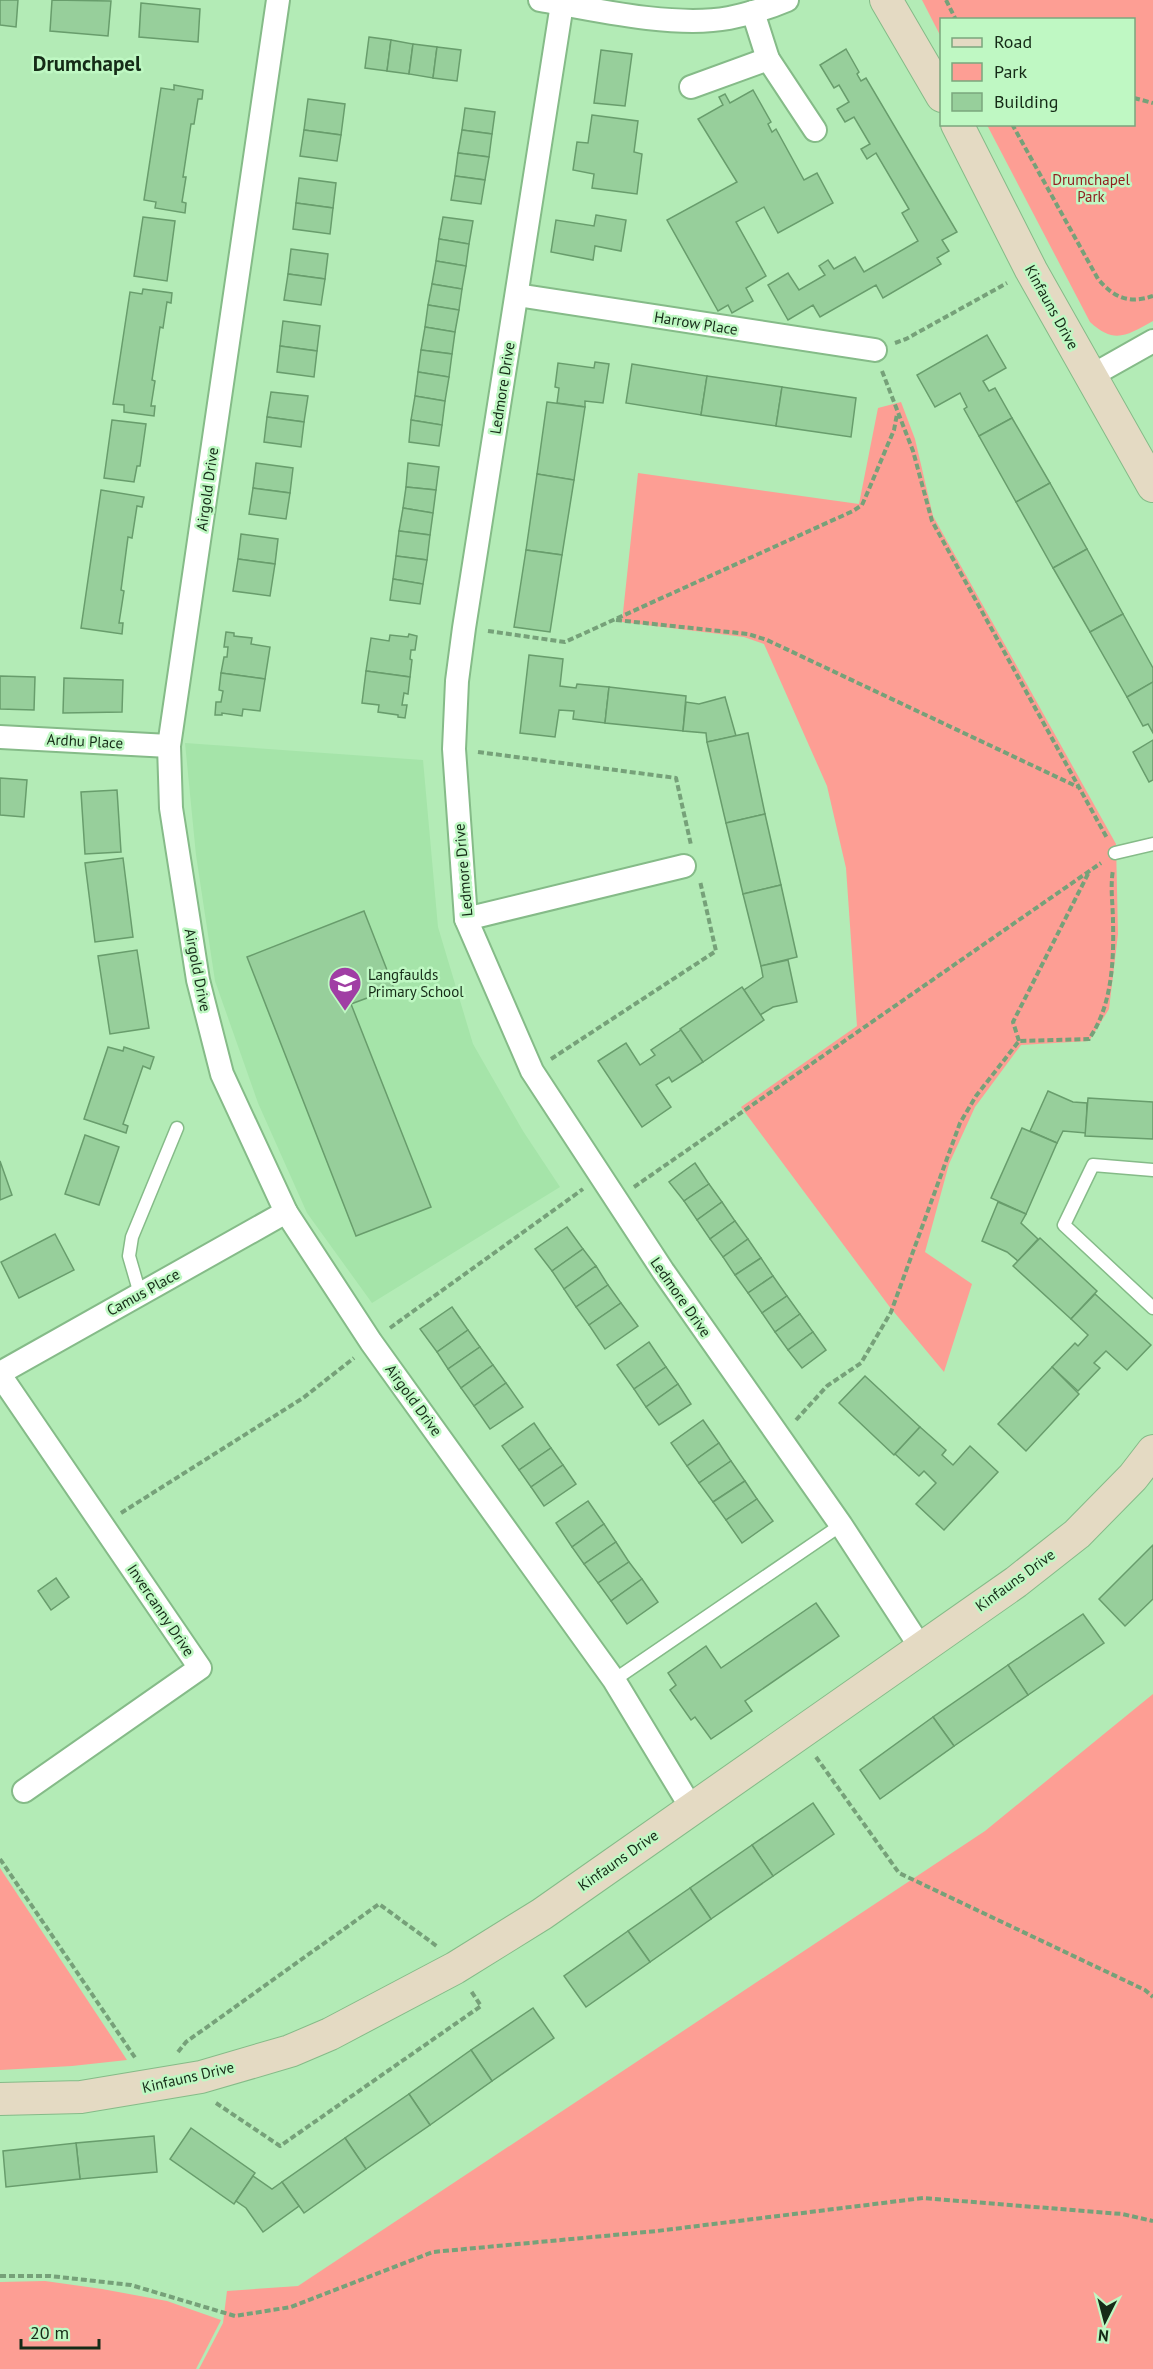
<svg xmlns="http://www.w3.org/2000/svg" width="1153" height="2369" font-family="'PT Sans',sans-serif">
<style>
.built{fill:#a5e4a9}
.green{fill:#fd9e94}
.building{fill:#97cf9b;stroke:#689d6c;stroke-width:1.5}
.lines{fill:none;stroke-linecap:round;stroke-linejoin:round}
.lane-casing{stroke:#85bb88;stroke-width:15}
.street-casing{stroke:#85bb88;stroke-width:26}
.secondary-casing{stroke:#85bb88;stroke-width:34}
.path{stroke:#76a179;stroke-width:4;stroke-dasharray:6 3;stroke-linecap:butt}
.lane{stroke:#fff;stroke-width:12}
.street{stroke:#fff;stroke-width:22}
.secondary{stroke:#e4dac3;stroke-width:32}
.labels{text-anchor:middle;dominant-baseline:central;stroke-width:5;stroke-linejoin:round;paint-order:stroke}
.park-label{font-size:15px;fill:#912020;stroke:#bff8c3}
.street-label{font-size:15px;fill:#152b17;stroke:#bff8c3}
.poi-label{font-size:15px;fill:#152b17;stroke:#bff8c3;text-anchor:start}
.district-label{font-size:21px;font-weight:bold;fill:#152b17;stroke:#bff8c3}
</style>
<rect width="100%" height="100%" fill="#b3ebb6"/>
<polygon class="built" points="185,743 423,760 438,927 473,1044 523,1131 560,1187 372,1303 307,1213 258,1103 215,981 196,855"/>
<g class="green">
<path d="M922,0H1153V321C1127,335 1115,345 1090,322L987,125L1134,124V20H942L941,37Z"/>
<polygon points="901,402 915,439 933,516 1116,844 1118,934 1109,1009 1089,1041 1021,1045 975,1107 949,1164 925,1252 972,1284 944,1372 889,1306 741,1107 857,1026 846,868 827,786 764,644 744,637 622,622 638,473 859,504 878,408"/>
<polygon points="1153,1694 1153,2369 199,2369 223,2323 227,2291 298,2286 985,1831"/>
<polygon points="0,1868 127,2060 72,2066 0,2070"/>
<polygon points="45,2281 102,2289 167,2301 221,2320 196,2369 0,2369 0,2282"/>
</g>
<g class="building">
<polygon points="0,0 18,0 16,27 0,25"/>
<polygon points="52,0 111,1 108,36 50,31"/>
<polygon points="141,3 200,9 198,42 139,37"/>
<polygon points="369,37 391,40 387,71 365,68"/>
<polygon points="391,40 413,44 409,74 387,71"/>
<polygon points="413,44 437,47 433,78 409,74"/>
<polygon points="437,47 461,50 457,81 433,78"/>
<polygon points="846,49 859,72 857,74 861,81 866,78 957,232 942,240 949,251 937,258 941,264 883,298 876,285 820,317 813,305 788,320 768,285 788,273 799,290 825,275 819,266 828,260 834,269 855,257 864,272 918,241 902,213 909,209 876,153 867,159 861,149 870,144 854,117 845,122 837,109 849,102 839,85 834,88 820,65"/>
<polygon points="601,50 632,54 625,106 594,103"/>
<polygon points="174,85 203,90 202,99 198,99 194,124 191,124 183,177 186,177 182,202 186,203 185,213 155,208 156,202 144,200 161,88 174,90"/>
<polygon points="753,90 771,122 768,124 772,132 776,129 804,180 817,173 833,203 778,233 764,207 736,222 766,276 746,288 753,301 732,313 728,305 718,311 667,220 737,182 698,119 723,105 719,97 725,94 730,103"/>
<polygon points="308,99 345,104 341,135 304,130"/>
<polygon points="465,108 495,112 492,134 462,130"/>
<polygon points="592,115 638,121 634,152 642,154 637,194 592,188 594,174 573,170 577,142 588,143"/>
<polygon points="304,130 341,135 337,161 300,156"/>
<polygon points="462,130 492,134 489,157 458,153"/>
<polygon points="458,153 489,157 485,180 455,176"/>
<polygon points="455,176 485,180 481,204 451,200"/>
<polygon points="299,178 336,183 333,208 296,203"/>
<polygon points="296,203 333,208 330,234 293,229"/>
<polygon points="596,215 626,220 621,251 595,246 593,260 551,252 556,220 594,226"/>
<polygon points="143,217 175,221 167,281 134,276"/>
<polygon points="443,217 473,221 469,244 439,239"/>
<polygon points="439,239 469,244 466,266 436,261"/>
<polygon points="291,249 328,254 325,279 288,274"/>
<polygon points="436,261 466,266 462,289 432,284"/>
<polygon points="288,274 325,279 321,305 284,300"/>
<polygon points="432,284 462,289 459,310 428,305"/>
<polygon points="143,289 172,293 171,303 167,302 163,328 160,327 152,380 155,381 151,406 155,406 154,416 124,412 124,405 113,404 130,292 142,294"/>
<polygon points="428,305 459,310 455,332 425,327"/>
<polygon points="283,321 320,326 317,351 280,346"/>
<polygon points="425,327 455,332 452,354 421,350"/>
<polygon points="987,335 1006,368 983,381 989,391 995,388 1012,418 979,436 964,409 967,407 960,393 935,407 917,375"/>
<polygon points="280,346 317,351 314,377 277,372"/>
<polygon points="421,350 452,354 449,377 418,372"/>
<polygon points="595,362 609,364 603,403 585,401 585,407 557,403 559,388 555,387 558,363 594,368"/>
<polygon points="632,364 707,376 701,415 626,403"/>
<polygon points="418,372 449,377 445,401 415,396"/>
<polygon points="707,376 782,387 776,426 701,415"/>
<polygon points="782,387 856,398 851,437 776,426"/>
<polygon points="271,392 308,396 304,422 267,417"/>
<polygon points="415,396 445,401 442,425 411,420"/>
<polygon points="547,402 585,407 574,480 537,474"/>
<polygon points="267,417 304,422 301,447 264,442"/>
<polygon points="1012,418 1050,483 1016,502 979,436"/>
<polygon points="112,420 146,424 140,466 137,466 134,482 104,478"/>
<polygon points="411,420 442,425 439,446 409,442"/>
<polygon points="256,463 293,468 290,493 253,488"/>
<polygon points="408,463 439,467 436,490 406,487"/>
<polygon points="537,474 574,480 562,555 526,550"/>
<polygon points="1050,483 1087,549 1053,568 1016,502"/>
<polygon points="406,487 436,490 433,513 403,508"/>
<polygon points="253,488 290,493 286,519 249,514"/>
<polygon points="101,490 144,497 142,507 137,506 132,538 128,537 121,590 124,591 119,623 123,623 122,634 81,628"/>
<polygon points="403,508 433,513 430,535 399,531"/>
<polygon points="399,531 430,535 427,560 396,556"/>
<polygon points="241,534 278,539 275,564 238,559"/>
<polygon points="1087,549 1123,614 1090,632 1053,568"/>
<polygon points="526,550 562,555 550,632 514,627"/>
<polygon points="396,556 427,560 423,584 393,579"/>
<polygon points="238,559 275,564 270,596 233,591"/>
<polygon points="393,579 423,584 420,604 390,600"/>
<polygon points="1123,614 1153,668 1153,682 1127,697 1090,632"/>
<polygon points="226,632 234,633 234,636 252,638 251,644 270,647 265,679 221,673 224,657 227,657 228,647 224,647"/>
<polygon points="409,634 417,636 415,650 411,650 410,659 412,660 410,677 366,671 371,638 389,641 390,635 408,637"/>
<polygon points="529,655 563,659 560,686 576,688 577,684 609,687 605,723 573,719 574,711 559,710 555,737 520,733"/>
<polygon points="366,671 410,677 408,694 404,693 402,705 407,705 405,718 398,717 398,715 378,712 379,705 362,703"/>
<polygon points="221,673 265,679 260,711 243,709 242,716 222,713 222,715 215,715 216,702 221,702 223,691 219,690"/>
<polygon points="0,676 35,677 34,710 0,709"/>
<polygon points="64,678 123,680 122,712 63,713"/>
<polygon points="1153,682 1153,733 1148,724 1143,726 1127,697"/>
<polygon points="609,687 686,696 683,731 605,723"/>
<polygon points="725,697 736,736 707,742 706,733 683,731 686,702 699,704"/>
<polygon points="748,733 765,814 726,823 707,742"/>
<polygon points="1153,740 1153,780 1149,782 1133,752"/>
<polygon points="0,778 27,780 24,817 0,815"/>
<polygon points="117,790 121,852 85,854 81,792"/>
<polygon points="765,814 781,885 743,894 726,823"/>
<polygon points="123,858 133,937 95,942 85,863"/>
<polygon points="781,885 797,957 761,966 743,894"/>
<polygon points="364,911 394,988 351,1004 431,1207 356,1236 247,957"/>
<polygon points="137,950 149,1028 110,1034 98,956"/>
<polygon points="788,960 797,1002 773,1007 760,1015 744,990 763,977 761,966"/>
<polygon points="742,987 764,1020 703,1062 680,1029"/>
<polygon points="681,1030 703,1062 672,1082 669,1077 656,1085 671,1107 642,1127 598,1061 626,1043 640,1065 655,1055 651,1050"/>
<polygon points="108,1047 123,1051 124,1047 154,1057 150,1069 143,1066 123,1124 128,1126 126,1133 84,1119"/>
<polygon points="1048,1091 1073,1102 1087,1103 1086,1133 1063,1131 1057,1143 1030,1131"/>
<polygon points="1088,1098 1153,1102 1153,1139 1085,1136"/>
<polygon points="1022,1128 1057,1143 1026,1214 991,1198"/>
<polygon points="85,1135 119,1147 99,1205 65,1194"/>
<polygon points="0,1161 12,1195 0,1200"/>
<polygon points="695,1163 709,1184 684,1201 669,1182"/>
<polygon points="709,1184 722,1202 697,1220 684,1201"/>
<polygon points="722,1202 735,1221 710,1239 697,1220"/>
<polygon points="998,1202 1026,1214 1021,1223 1038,1239 1018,1261 1007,1252 982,1241"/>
<polygon points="735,1221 748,1239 723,1257 710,1239"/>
<polygon points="567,1227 583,1249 552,1271 535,1249"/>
<polygon points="55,1234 74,1270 19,1298 1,1262"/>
<polygon points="1040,1238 1097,1291 1071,1319 1013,1266"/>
<polygon points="748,1239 761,1258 735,1275 723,1257"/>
<polygon points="583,1249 596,1266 564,1289 552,1271"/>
<polygon points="761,1258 773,1276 748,1293 735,1275"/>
<polygon points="596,1266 608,1285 576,1307 564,1289"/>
<polygon points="773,1276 787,1296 762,1313 748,1293"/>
<polygon points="608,1285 621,1303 589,1325 576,1307"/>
<polygon points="1095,1294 1151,1345 1127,1370 1106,1351 1094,1363 1100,1368 1078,1391 1052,1367 1075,1343 1078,1346 1088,1335 1071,1319"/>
<polygon points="787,1296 800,1314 775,1332 762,1313"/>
<polygon points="621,1303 638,1326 605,1349 589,1325"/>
<polygon points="452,1307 468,1330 437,1352 420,1329"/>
<polygon points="800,1314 813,1332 788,1350 775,1332"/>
<polygon points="468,1330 480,1347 448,1369 437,1352"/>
<polygon points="813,1332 826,1350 802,1368 788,1350"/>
<polygon points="649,1342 666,1367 634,1389 617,1365"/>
<polygon points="480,1347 493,1365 461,1388 448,1369"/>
<polygon points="493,1365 506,1383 474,1406 461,1388"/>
<polygon points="666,1367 678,1384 646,1407 634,1389"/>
<polygon points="1052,1367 1079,1394 1026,1451 998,1424"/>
<polygon points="865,1376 920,1427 894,1455 839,1403"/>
<polygon points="506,1383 523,1407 490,1429 474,1406"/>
<polygon points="678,1384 691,1404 659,1425 646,1407"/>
<polygon points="703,1420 719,1443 687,1466 671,1443"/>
<polygon points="534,1423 551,1448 519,1470 502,1446"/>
<polygon points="920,1427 946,1450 942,1455 953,1465 970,1446 998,1472 944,1530 916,1504 936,1483 924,1471 919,1476 895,1454"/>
<polygon points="719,1443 731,1461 699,1483 687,1466"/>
<polygon points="551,1448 563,1465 531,1487 519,1470"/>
<polygon points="731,1461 745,1481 713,1502 699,1483"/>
<polygon points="563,1465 576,1484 544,1506 531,1487"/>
<polygon points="745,1481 757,1499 726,1520 713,1502"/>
<polygon points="757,1499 773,1521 742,1543 726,1520"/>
<polygon points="588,1501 604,1524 572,1547 556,1523"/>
<polygon points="604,1524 616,1542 584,1564 572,1547"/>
<polygon points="616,1542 629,1562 598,1583 584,1564"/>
<polygon points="1153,1545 1153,1599 1125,1626 1099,1599"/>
<polygon points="629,1562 642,1579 611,1601 598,1583"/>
<polygon points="56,1578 69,1597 51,1610 38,1591"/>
<polygon points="642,1579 658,1602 627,1624 611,1601"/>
<polygon points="816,1603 839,1636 745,1701 752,1711 711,1739 695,1717 691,1720 670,1690 676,1685 668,1673 706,1646 721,1668"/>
<polygon points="1083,1614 1104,1643 1028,1695 1008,1665"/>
<polygon points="1008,1665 1028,1695 954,1746 933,1717"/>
<polygon points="933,1717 954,1746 880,1799 860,1770"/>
<polygon points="813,1803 834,1834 773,1876 752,1845"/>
<polygon points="752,1845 773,1876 711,1919 690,1888"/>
<polygon points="690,1888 711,1919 650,1962 628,1931"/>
<polygon points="628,1931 650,1962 586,2007 564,1976"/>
<polygon points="533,2008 554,2038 492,2081 471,2050"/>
<polygon points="471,2050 492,2081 430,2125 409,2094"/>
<polygon points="409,2094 430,2125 366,2169 345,2138"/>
<polygon points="191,2128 255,2173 234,2204 170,2159"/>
<polygon points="154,2136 157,2172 80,2179 76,2143"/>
<polygon points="345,2138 366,2169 304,2213 282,2182"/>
<polygon points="76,2143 80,2179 6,2187 3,2151"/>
<polygon points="253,2176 272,2189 282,2182 299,2206 263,2232 246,2208 236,2201"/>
</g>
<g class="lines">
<g class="lane-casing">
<g id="lane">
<polyline points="1115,853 1153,844"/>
<polyline points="1153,1170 1093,1165 1064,1225 1153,1308"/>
<polyline points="140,1294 129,1256 132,1237 177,1128"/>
<polyline points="614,1680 841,1525"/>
</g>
</g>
<g class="street-casing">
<g id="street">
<polyline points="278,0 169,746 171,808 198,980 222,1074 286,1212 371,1342 614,1680 692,1809"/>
<path d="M540,0C595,10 675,28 729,18C749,14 768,8 787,0"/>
<polyline points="562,4 464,628 457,681 454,749 466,919 532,1071 663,1271 841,1525 921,1648"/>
<polyline points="753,12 768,59 815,130"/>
<polyline points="691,87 768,59"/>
<polyline points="517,295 875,350"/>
<polyline points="1091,376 1153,341"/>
<polyline points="0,737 169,746"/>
<polyline points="466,919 684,866"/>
<polyline points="0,1373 286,1212"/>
<polyline points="0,1375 200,1668 24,1791"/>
</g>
</g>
<g class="secondary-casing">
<g id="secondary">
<polyline points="886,0 942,96"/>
<polyline points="957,124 1031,270 1153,486"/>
<polyline points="0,2099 81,2097 201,2077 290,2051 330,2034 455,1968 542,1914 1016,1582 1077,1534 1133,1477 1153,1451"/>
</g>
</g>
<g class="path">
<polyline points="946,0 956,20"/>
<polyline points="1134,98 1153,103"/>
<path d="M1012,124L1098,279C1114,298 1129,304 1153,296"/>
<polyline points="895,343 906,339 1007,283"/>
<polyline points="882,371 913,451 932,521 1107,838"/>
<polyline points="616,620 748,634 767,640 1078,787"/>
<polyline points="488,631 565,642 853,511 862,505 866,496 894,430 897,414"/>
<polyline points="478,752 676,778 691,845"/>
<polyline points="1019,1041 1013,1022 1089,872"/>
<polyline points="551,1059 716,951 700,881"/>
<polyline points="634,1187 1101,863"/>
<polyline points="390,1328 583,1189"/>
<path d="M796,1420L827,1386L861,1363L891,1312L960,1123L976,1096L1019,1041L1089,1039C1112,1006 1114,961 1113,922C1113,905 1110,887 1113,870"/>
<polyline points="121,1513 303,1398 354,1358"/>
<polyline points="816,1757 899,1873 1145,1990 1153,1997"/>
<polyline points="0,1859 136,2059"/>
<polyline points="178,2052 186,2042 379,1904 438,1947"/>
<polyline points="216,2103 280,2146 481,2006 471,1991"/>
<polyline points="0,2276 50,2276 131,2285 235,2316 291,2307 433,2252 657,2231 923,2198 1122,2214 1153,2221"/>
</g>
<use href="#lane" class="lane"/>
<use href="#street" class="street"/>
<use href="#secondary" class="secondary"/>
</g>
<defs>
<g id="school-pin" transform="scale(1.725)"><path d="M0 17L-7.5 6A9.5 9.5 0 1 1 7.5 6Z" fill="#a03ea4" stroke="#bff8c3"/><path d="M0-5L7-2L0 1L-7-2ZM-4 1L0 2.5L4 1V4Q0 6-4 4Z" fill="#fff"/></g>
</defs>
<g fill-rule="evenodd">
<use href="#school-pin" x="345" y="983"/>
</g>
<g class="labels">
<g class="park-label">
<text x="1091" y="179">Drumchapel<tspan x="1091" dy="17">Park</tspan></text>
</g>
<g class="street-label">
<text transform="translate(1052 307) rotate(61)">Kinfauns Drive</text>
<text transform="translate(696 323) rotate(9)">Harrow Place</text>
<text transform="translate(502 388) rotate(-81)">Ledmore Drive</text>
<text transform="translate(207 489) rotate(-82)">Airgold Drive</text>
<text transform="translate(85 741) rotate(3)">Ardhu Place</text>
<text transform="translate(463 870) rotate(-95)">Ledmore Drive</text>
<text transform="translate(198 970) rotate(79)">Airgold Drive</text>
<text transform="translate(143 1292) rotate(-29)">Camus Place</text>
<text transform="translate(681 1297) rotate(55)">Ledmore Drive</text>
<text transform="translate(414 1400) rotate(54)">Airgold Drive</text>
<text transform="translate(1015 1580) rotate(-36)">Kinfauns Drive</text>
<text transform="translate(161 1610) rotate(56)">Invercanny Drive</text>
<text transform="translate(618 1860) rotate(-35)">Kinfauns Drive</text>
<text transform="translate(188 2077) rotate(-13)">Kinfauns Drive</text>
</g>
<g class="poi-label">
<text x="368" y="974">Langfaulds<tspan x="368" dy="17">Primary School</tspan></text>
</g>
<g class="district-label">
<text x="87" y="63">Drumchapel</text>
</g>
</g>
<rect x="940" y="18" width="195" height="108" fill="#bff8c3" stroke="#7ba67e" stroke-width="1.5"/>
<rect x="952" y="38" width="30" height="9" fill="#e4dac3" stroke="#7ba67e" stroke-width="1.5"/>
<text x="994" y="48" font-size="18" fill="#152b17">Road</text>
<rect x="952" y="63" width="30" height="18" fill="#fd9e94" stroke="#7ba67e" stroke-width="1.5"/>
<text x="994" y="78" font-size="18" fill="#152b17">Park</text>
<rect x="952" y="93" width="30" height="18" fill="#97cf9b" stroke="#7ba67e" stroke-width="1.5"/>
<text x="994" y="108" font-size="18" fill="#152b17">Building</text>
<g transform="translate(1105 2321) rotate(186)" stroke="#bff8c3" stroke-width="4.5" paint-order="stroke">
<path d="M0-4.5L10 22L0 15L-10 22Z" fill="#152b17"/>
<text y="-9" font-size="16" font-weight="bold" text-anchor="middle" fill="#152b17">N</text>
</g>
<path d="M21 2339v9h78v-9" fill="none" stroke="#152b17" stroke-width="3"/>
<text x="30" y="2339" font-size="18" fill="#152b17" stroke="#bff8c3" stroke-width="4.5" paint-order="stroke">20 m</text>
</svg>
